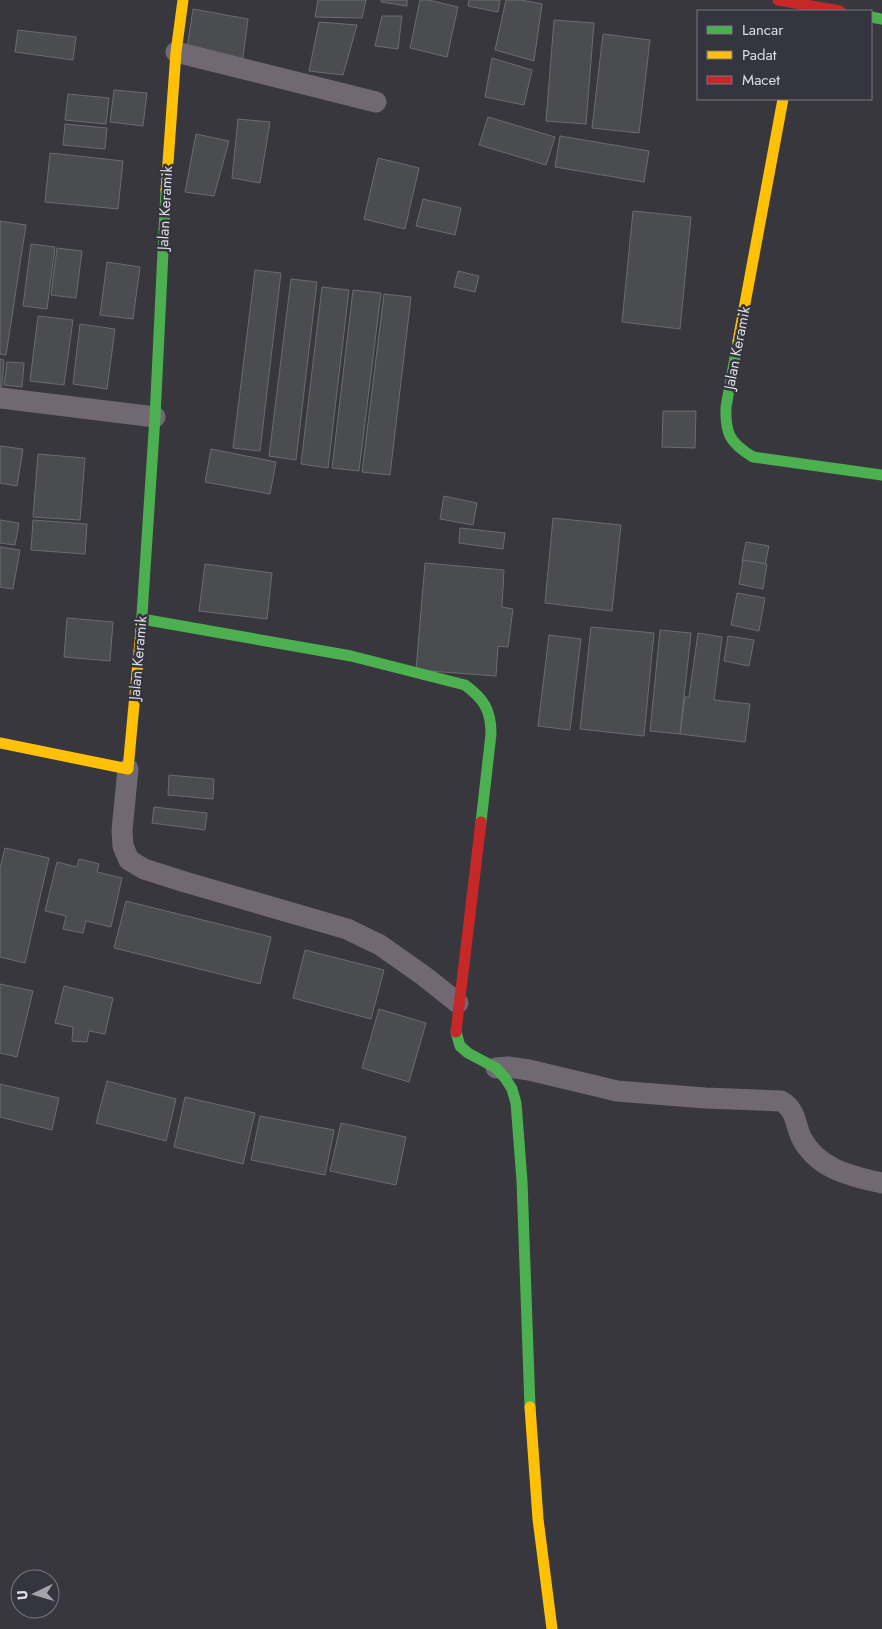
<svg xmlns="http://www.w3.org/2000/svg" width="882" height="1629" font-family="Jost,sans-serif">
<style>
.building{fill:#4b4c50;stroke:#6b6c71}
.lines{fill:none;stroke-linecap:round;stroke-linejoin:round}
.street{stroke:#706974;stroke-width:21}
.fast{stroke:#4caf50;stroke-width:11}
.slow{stroke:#ffc107;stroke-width:11}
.jam{stroke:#c62828;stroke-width:11}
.labels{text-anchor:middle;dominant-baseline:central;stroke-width:5;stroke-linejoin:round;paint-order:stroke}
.street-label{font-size:15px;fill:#dddde3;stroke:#35353f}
</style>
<rect width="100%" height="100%" fill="#37373d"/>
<g class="building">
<polygon points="318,0 366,0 362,18 315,17"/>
<polygon points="381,0 407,0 407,6 381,2"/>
<polygon points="420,0 429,0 458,7 447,57 410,48"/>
<polygon points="469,0 500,0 498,12 468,6"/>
<polygon points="506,0 521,0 542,4 534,61 495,50"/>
<polygon points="193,9 248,19 242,64 186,55"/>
<polygon points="382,16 402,16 398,49 375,46"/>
<polygon points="554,20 594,23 586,124 546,121"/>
<polygon points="319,22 357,25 343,75 309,71"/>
<polygon points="18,30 76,37 73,60 15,52"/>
<polygon points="603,34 650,40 639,133 592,128"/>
<polygon points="492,58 532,70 524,105 485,97"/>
<polygon points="114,90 147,93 143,126 110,122"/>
<polygon points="68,94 109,98 106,124 65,120"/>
<polygon points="488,117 555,137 546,165 479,145"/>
<polygon points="238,119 270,122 260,183 232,178"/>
<polygon points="65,124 107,128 105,149 63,145"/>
<polygon points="196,134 229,141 214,196 185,192"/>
<polygon points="560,136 649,151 644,182 555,167"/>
<polygon points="50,153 123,161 118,209 45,202"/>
<polygon points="378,158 419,168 405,229 364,219"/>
<polygon points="423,199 461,208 455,235 416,226"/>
<polygon points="633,211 691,217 680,329 622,322"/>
<polygon points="0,221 26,225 6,355 0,354"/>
<polygon points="31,244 55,247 47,309 23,306"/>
<polygon points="57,248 82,251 76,298 51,295"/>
<polygon points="107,262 140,267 133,319 100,315"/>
<polygon points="255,270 281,273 260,451 233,448"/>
<polygon points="458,271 479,276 475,292 454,287"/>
<polygon points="291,279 317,282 296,460 269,456"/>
<polygon points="322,287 349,290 328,468 301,464"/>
<polygon points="353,290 381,293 359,471 332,468"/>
<polygon points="384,294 411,297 390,475 362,472"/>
<polygon points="38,316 73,320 64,385 30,381"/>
<polygon points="80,324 115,329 107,389 73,384"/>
<polygon points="0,359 4,360 1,397 0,397"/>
<polygon points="7,362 24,363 22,387 4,385"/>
<polygon points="663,411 696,411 695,448 662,447"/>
<polygon points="0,446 23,449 17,486 0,483"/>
<polygon points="211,449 276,462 270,494 205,482"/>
<polygon points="38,454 85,458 80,520 33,517"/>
<polygon points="444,496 477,503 473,525 440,519"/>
<polygon points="553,518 621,525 612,611 545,603"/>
<polygon points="0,520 19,523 15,545 0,543"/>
<polygon points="33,520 87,524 85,554 31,550"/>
<polygon points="460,528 505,533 503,549 459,543"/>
<polygon points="746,542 769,546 765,565 742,561"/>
<polygon points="0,547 20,550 13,589 0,587"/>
<polygon points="743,560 767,564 763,589 739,584"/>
<polygon points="425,563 504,570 502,607 513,609 508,647 498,646 496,676 416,670"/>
<polygon points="205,564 272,573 267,619 199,611"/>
<polygon points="737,593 765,598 759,631 731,625"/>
<polygon points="67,618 113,622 110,661 64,657"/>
<polygon points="591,627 654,633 644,736 580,729"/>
<polygon points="660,630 691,633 680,734 650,731"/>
<polygon points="698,633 722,637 714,700 750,704 745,742 680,734 685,697 689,697"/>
<polygon points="549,635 581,639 570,730 538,726"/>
<polygon points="728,636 754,640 749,666 724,661"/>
<polygon points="169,775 214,779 213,799 168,795"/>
<polygon points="154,807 207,813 205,830 152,823"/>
<polygon points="5,848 49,858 25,963 0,957 0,868"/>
<polygon points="79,859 99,864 97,872 122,878 111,927 86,921 83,933 63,929 66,916 45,911 57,862 77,867"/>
<polygon points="126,901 271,937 260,984 114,948"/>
<polygon points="305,950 384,970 371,1019 293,998"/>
<polygon points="0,984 33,991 17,1057 0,1053"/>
<polygon points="64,986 113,998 105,1034 89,1031 87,1042 72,1041 73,1027 55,1023"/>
<polygon points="379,1009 426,1023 409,1082 362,1068"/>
<polygon points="107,1081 176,1099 166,1141 96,1123"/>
<polygon points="0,1084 59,1098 52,1130 0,1117"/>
<polygon points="185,1097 255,1113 243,1164 174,1147"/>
<polygon points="260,1116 334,1130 325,1175 251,1160"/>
<polygon points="341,1123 406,1137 396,1185 330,1171"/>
</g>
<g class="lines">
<g class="street">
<polyline points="176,52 376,102"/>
<polyline points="0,398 155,417"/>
<polyline points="128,769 122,830 123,846 129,860 144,869 185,882 347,929 380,945 424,976 458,1003"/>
<path d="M496,1068L508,1067L529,1070L617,1091L705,1098L781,1101C796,1109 795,1124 801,1137C817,1169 850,1176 882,1183"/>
</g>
<g class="fast">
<polyline points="871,17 882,19"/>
<path d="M738,341L726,407C725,434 730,443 753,457L882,475"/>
<path d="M142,619L351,656L465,685C484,699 491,710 491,734L481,822"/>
<polyline points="141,630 155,417 166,190"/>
<polyline points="456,1032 460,1046 468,1053 496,1068 505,1078 512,1089 516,1103 522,1181 530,1407"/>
</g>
<g class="slow">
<polyline points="166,190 176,52 183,0"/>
<polyline points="738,341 783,99"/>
<polyline points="0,743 128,769 141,630"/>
<polyline points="530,1407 538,1519 552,1629"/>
</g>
<g class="jam">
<polyline points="778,0 840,11"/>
<polyline points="456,1032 481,822"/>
</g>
</g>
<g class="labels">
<g class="street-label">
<text transform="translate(165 208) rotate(-87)">Jalan Keramik</text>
<text transform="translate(737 348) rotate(-79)">Jalan Keramik</text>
<text transform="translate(138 658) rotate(-85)">Jalan Keramik</text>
</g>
</g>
<rect x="697" y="10" width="175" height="90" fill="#35353f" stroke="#787881"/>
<rect x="707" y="26" width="25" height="8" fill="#4caf50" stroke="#787881"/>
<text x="742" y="35" font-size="15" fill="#dddde3">Lancar</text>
<rect x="707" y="51" width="25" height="8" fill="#ffc107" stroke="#787881"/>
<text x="742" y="60" font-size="15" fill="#dddde3">Padat</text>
<rect x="707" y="76" width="25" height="8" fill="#c62828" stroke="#787881"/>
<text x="742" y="85" font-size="15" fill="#dddde3">Macet</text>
<g transform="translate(35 1594) rotate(265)"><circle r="24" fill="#35353f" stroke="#787881"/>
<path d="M0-4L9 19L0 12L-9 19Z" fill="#a3a3a9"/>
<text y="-8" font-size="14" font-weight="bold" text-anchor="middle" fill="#dddde3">U</text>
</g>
</svg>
